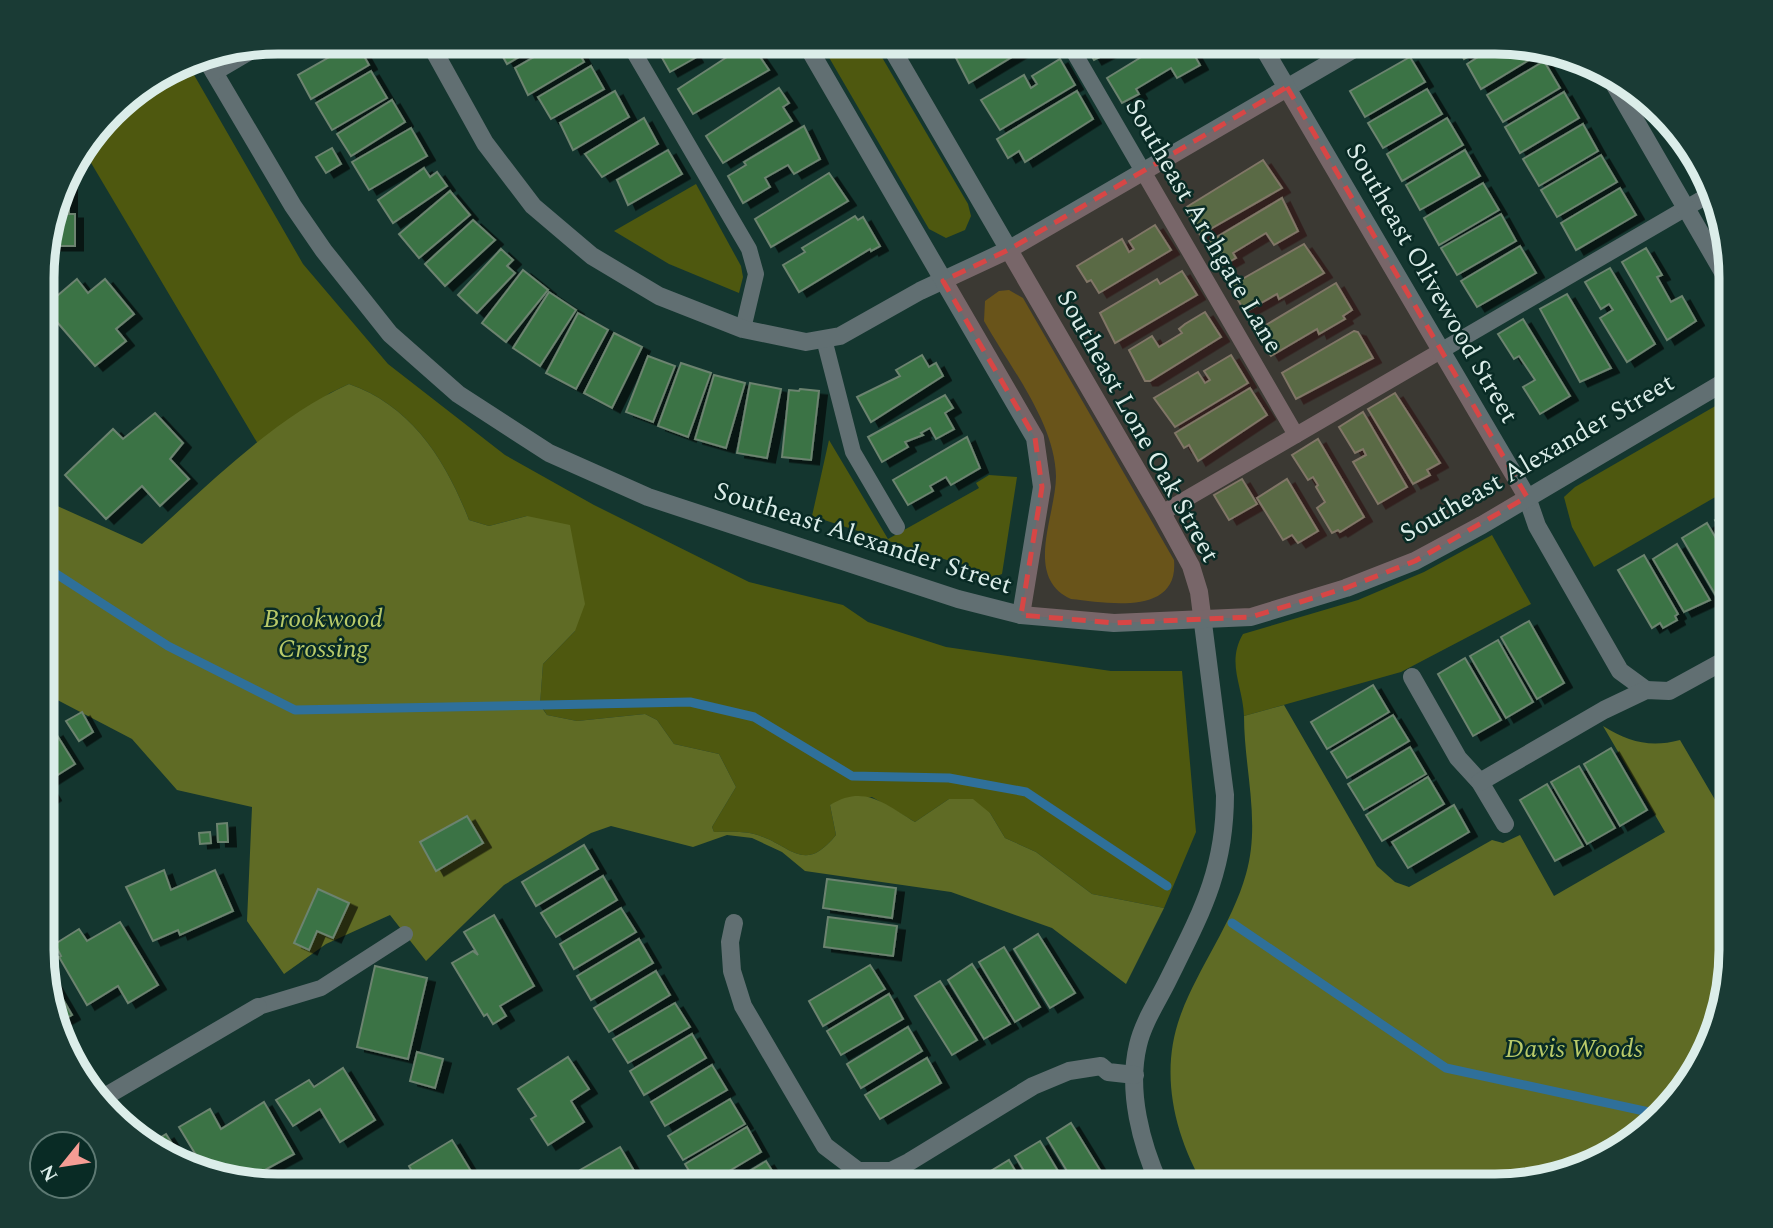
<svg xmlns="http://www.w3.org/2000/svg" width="1773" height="1228" font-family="Spectral,serif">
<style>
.green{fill:#4e580f}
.forest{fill:#5f6b25}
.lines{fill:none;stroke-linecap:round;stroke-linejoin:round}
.stream{stroke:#2f709a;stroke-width:9}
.building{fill:#3a7345;stroke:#6c836f;stroke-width:2;filter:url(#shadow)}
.service{stroke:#616f72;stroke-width:16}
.minor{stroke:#616f72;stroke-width:18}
.marked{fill:#d74645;fill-opacity:0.2;stroke:#d74645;stroke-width:5;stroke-dasharray:14 9;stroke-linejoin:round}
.labels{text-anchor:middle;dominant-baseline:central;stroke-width:5;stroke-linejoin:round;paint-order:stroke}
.street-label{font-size:26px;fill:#dbede9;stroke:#092b25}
.park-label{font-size:26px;font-style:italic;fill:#b9ca69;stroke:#092b25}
.rim{fill:none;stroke:#dbede9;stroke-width:9}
</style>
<defs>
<filter id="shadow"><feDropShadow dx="8" dy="4.5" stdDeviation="0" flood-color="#0009"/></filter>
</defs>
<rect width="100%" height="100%" fill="#14362f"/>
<g class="green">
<polygon points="820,42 873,42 968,204 971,216 965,230 946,238 929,229"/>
<path d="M186,61L303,264L388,364L505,455L594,505L749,582L843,605L868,622L946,647L1111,671H1182L1196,832L1164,908L1092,894L1036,852L1005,838L990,813L949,799L915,822L872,797L830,805L836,835C803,876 791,844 754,834C742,831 727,832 714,832L712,827L736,787L719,754L674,744L657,720L645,714L577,721L547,715L540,704L543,664L575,631L527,516L489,526L469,520C446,461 412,406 349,384L330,393L258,444L84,151L122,101Z"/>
<polygon points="696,184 741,266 743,277 739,293 669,264 614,231"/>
<path d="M1009,290L1023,298L1174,560C1179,616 1108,603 1071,599C1023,577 1056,516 1056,476C1055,423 1010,367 984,321L985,301L999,291Z"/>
<polygon points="1731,397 1731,488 1594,567 1572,527 1564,497 1575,487"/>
<polygon points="829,440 888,539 979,488 976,483 989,475 1017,477 1002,574 982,582 965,567 953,562 812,516"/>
<path d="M1492,535L1531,604L1401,672L1244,716C1243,686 1226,663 1243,634L1358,600L1424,572Z"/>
</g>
<g class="forest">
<path d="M349,384C412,406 446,461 469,520L489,526L527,516L570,525L585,604L575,631L543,664L540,705L547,715L577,721L645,714L657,720L674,744L719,754L736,787L712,827L714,832C727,832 742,831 754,834C791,844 803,876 836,835L830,805C864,784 885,804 915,822L949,799H973L990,813L1005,838L1036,852L1092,894L1164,908L1126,984L1052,928L951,892L805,871L782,852L752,838L727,835L693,847L611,826L591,833L504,885L426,961L390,915L326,944L284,974L247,921L252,807L177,790L132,739L44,693V500L142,544C206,488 271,419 349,384Z"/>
<path d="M1284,705L1377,866L1395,882L1409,887L1492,840L1503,843L1520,835L1554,896L1665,832L1603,726C1629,742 1650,748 1680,740L1731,827V965L1718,1026L1682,1093L1600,1161L1495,1186H1204C1174,1134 1159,1072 1181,1014C1199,966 1232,924 1246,874C1261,822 1244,769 1244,716Z"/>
</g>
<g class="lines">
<g class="stream">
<polyline points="44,566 168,646 295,710 690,702 754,717 852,776 949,778 1026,792 1167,886"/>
<polyline points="1232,923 1446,1068 1658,1114"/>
</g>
</g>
<g class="building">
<polygon points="356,42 369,65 311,99 298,75"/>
<polygon points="500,42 544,42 507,64 498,48 502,45"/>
<polygon points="560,42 573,42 584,62 528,95 515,68"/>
<polygon points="664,42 704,42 690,50 695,58 670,72 656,47"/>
<polygon points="750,42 769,70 693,114 678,89"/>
<polygon points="965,42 981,42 984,47 991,42 1037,42 969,83 952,50"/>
<polygon points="1083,42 1128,42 1094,60"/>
<polygon points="1166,42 1192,42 1195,49 1192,51 1200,65 1177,78 1171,68 1136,89 1139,94 1122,103 1107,78"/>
<polygon points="1455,42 1491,42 1464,59"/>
<polygon points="1502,42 1533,47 1524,52 1529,60 1481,89 1467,64"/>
<polygon points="1410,57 1425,82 1365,117 1350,91"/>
<polygon points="1060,59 1075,85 1000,130 981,100 1024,75 1031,88 1037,84 1032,76"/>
<polygon points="1544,61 1560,88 1503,122 1487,95"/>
<polygon points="591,66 604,89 551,119 538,97"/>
<polygon points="371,71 387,98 332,130 316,103"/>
<polygon points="779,88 789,103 783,107 792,121 723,163 706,136"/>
<polygon points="1427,89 1442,114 1383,148 1368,123"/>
<polygon points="615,91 629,117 573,150 560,123"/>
<polygon points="1077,91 1093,119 1025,162 1019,151 1008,158 997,139"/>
<polygon points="1564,92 1579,118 1520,153 1505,127"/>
<polygon points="392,100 405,122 351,156 337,134"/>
<polygon points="644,118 658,144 602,177 585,154"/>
<polygon points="1447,118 1463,145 1402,181 1387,154"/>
<polygon points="1583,124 1598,151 1539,186 1523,159"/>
<polygon points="804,126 820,159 794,174 788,165 765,178 770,187 743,203 728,176 746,165 744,162"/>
<polygon points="411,128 427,156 369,190 352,162"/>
<polygon points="332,148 341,164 326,173 316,157"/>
<polygon points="668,150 682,174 628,205 617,180"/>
<polygon points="1465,150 1480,176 1420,210 1406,185"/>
<polygon points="1601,155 1617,182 1557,217 1541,190"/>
<polygon points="1263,160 1282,188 1200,235 1185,208"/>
<polygon points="424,168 430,177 437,172 447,186 393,223 378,200"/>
<polygon points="829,173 848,201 771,247 755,219"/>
<polygon points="1483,183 1499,210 1439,245 1424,218"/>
<polygon points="63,186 69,186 69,214 75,214 75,246 44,246"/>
<polygon points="1620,188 1636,215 1576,250 1561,223"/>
<polygon points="450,191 470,215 419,258 399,234"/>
<polygon points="1282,198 1298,231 1274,245 1266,233 1233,253 1236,258 1220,267 1205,244"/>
<polygon points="1501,214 1516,241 1457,275 1441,248"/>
<polygon points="855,216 858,220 863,217 880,246 871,251 870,249 799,292 783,265 805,252 802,248"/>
<polygon points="473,220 495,240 445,286 425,264"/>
<polygon points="1155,225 1171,250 1099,293 1091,280 1087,282 1077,266 1122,239 1129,252 1134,249 1129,241"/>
<polygon points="1304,244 1324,273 1279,299 1277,294 1245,312 1230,286"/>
<polygon points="1520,246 1536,273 1477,307 1461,281"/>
<polygon points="1646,248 1662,275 1657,277 1671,302 1682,296 1696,321 1667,340 1622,262"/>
<polygon points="501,249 513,260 507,266 515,273 477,313 458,295"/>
<polygon points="1610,268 1655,344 1627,362 1600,318 1613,310 1609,304 1601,309 1585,282"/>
<polygon points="523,270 548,290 506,342 482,323"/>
<polygon points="1182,271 1197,295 1115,343 1100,313 1157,279 1160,284"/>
<polygon points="77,279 88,293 105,279 134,314 116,329 126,341 95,366 44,307"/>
<polygon points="1336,283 1352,310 1343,316 1345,319 1319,334 1317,329 1271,356 1256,331"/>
<polygon points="549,292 576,310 540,366 513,348"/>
<polygon points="1567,294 1611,368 1580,382 1540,309"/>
<polygon points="1205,312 1221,337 1150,381 1145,381 1129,350 1152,336 1159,347 1182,333 1179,329 1185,324"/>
<polygon points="578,313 608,330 576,389 546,373"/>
<polygon points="1523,319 1570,396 1540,414 1523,387 1535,380 1519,356 1514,359 1498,334"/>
<polygon points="1354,331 1358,332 1373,358 1296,399 1282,373"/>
<polygon points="614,333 642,347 612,408 584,393"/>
<polygon points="922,355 929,367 936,363 943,376 871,422 857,397 900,376 896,370"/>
<polygon points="1231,355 1248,383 1175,427 1154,398 1198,372 1205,383 1210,380 1204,371"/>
<polygon points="648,356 675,366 653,422 626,412"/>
<polygon points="681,363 711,373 688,437 658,426"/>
<polygon points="714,375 745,383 726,448 695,439"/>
<polygon points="750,383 781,389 767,458 737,453"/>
<polygon points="1250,388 1267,415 1198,461 1189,445 1184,448 1175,433"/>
<polygon points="800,389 819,391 811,460 782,457 789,390 799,391"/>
<polygon points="1395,393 1440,463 1427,470 1430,475 1413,484 1368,409"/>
<polygon points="945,395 953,408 945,413 954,429 936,439 930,428 921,433 923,435 905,442 908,447 882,462 868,437"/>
<polygon points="1363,412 1407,487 1378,504 1353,462 1366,455 1363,449 1355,453 1339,427"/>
<polygon points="155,413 183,443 170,459 189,479 160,506 142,486 106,519 65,475 113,429 123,439"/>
<polygon points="967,437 980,468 951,485 946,477 930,486 933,491 908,505 893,480"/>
<polygon points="1318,439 1364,517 1340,532 1338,530 1332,533 1317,508 1325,502 1316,487 1318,485 1313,477 1308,480 1292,455"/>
<polygon points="1242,479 1257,504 1229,520 1214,495"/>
<polygon points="1287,479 1318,531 1298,543 1292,535 1283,540 1257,498"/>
<polygon points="1731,511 1731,547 1715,520"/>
<polygon points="1707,523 1731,564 1731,585 1716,596 1682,538"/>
<polygon points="1677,544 1710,600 1684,612 1653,559"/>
<polygon points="1644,555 1678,614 1675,616 1677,620 1663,628 1660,623 1652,628 1618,570"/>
<polygon points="1529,621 1564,683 1537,699 1501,637"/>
<polygon points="1498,640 1533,702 1506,718 1470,656"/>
<polygon points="1465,658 1501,720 1473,736 1438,674"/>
<polygon points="1373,685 1389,712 1327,749 1311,722"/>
<polygon points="82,712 93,732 79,741 66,721"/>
<polygon points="1393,715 1409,741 1347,778 1331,752"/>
<polygon points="1731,717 1731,759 1719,739 1727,734 1720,723"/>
<polygon points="55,732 75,764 45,783 53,796 44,802 44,739"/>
<polygon points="1410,747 1426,774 1364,810 1348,784"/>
<polygon points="1611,748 1647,810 1620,826 1584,764"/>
<polygon points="1579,766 1615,828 1587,844 1551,782"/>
<polygon points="1428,777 1444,804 1382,841 1366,815"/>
<polygon points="1547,784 1583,846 1555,861 1520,800"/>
<polygon points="1454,805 1469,832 1408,868 1392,842"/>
<polygon points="467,816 483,843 436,871 420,842"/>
<polygon points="227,823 228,842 218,842 217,824"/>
<polygon points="210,832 211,843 200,844 199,833"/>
<polygon points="584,845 598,869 536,906 522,882"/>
<polygon points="164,870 171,890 215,870 233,911 180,935 178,930 153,941 126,887"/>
<polygon points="603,876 617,900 556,937 541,913"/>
<polygon points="827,879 896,888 892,918 823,908"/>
<polygon points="318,889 349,903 333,938 317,931 309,950 294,943"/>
<polygon points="621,908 636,932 574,969 560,944"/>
<polygon points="494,915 534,986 500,1006 506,1016 493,1024 487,1014 484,1016 452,963 473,951 478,955 464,932"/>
<polygon points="828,917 897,926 893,956 824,947"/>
<polygon points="120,922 158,985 128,1003 118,986 87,1005 59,957 61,956 55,944 79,929 87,941"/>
<polygon points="1038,934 1075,993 1050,1008 1014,949"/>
<polygon points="639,939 653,963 591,1000 577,976"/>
<polygon points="1004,947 1040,1007 1015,1022 979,962"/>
<polygon points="972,964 1010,1024 984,1039 948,980"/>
<polygon points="870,965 885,989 823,1026 809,1001"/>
<polygon points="375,966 427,978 408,1059 357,1047"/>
<polygon points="656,971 670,995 609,1032 594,1008"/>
<polygon points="51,979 72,1015 58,1023 45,983"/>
<polygon points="940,981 977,1040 952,1055 915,996"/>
<polygon points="889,994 903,1019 841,1055 827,1031"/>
<polygon points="675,1003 690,1027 628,1063 613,1039"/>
<polygon points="908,1027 922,1051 861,1088 847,1064"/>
<polygon points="692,1034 706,1058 644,1095 630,1071"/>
<polygon points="417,1052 443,1059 435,1088 410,1081"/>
<polygon points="568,1057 589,1089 571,1101 584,1122 548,1145 531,1119 536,1116 518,1089"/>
<polygon points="927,1058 941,1083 880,1119 865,1095"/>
<polygon points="712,1065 727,1090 665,1126 651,1102"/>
<polygon points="343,1068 375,1120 340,1142 320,1109 293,1126 276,1100 309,1080 314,1087"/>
<polygon points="730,1099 745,1124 683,1160 668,1136"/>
<polygon points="264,1102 294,1154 243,1182 225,1178 219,1169 208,1175 179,1127 210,1109 221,1129"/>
<polygon points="1071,1123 1108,1183 1103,1186 1076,1186 1047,1138"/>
<polygon points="747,1127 761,1152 704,1186 698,1186 685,1164"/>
<polygon points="166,1134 185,1164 148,1145"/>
<polygon points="452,1140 480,1186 420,1186 409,1166"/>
<polygon points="1040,1141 1067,1186 1033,1186 1015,1156"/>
<polygon points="620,1147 643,1186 589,1186 580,1170"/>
<polygon points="1009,1160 1024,1186 990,1186 984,1175"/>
<polygon points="766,1161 781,1185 725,1186"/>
<polygon points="978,1179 982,1186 967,1186"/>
</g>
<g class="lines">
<g class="service">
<polyline points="628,42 749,249 756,274 743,329"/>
<polyline points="1068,42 1296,435"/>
<polyline points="824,339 853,452 897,527"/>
<polyline points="1162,513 1712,193"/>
<polyline points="258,1007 321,988 405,934"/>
</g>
<g class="minor">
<polyline points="429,42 485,143 533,206 592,256 659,296 743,329 806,342 840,336 920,291 1008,250 1366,42"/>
<polyline points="805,42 1035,438 1042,487 1021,615"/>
<path d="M888,42L1162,513L1191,566L1199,592L1225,795C1225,872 1200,915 1167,982C1157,1002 1143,1023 1138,1045C1127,1091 1141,1144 1160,1186"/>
<polyline points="1260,42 1527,497 1537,526 1620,671 1646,690"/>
<polyline points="205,57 293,206 324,251 390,334 458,394 549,453 648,497 958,599 1021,615 1114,623 1251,617 1346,588 1415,561 1482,525 1731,378"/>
<polyline points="214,72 258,46"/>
<polyline points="1609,75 1731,286"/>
<polyline points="1412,677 1458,758 1480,782 1505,824"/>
<polyline points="1480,782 1604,710 1646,690 1669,691 1731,657"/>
<polyline points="734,923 730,942 732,971 743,1006 825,1146 858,1171 891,1171 909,1162 1033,1086 1069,1071 1101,1066 1108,1072 1135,1075"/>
<polyline points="101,1099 258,1007"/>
</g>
</g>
<path class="marked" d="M1287,87L1527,497L1415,561L1346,588L1251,617L1114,623L1021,615L1042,487L1035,438L943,281L1008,250Z"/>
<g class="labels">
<g class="street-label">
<text transform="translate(1204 226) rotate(60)">Southeast Archgate Lane</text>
<text transform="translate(1432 283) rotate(60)">Southeast Olivewood Street</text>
<text transform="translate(1138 426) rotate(61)">Southeast Lone Oak Street</text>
<text transform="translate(1537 458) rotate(-30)">Southeast Alexander Street</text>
<text transform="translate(863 538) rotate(18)">Southeast Alexander Street</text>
</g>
<g class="park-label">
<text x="323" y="619">Brookwood<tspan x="323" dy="30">Crossing</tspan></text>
<text x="1574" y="1049">Davis Woods</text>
</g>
</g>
<path d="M0 0H1773V1228H0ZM278 54H1495A224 224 0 0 1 1719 278V950A224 224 0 0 1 1495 1174H278A224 224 0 0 1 54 950V278A224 224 0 0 1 278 54Z" fill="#1a3b35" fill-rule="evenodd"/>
<path class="rim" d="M278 54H1495A224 224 0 0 1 1719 278V950A224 224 0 0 1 1495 1174H278A224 224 0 0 1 54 950V278A224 224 0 0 1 278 54Z"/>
<g transform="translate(63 1165) rotate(240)"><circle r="33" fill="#092b25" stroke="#5d7973" stroke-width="2"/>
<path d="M0-5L12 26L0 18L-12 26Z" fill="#f59c94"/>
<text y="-10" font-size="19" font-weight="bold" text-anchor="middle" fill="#dbede9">N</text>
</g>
</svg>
